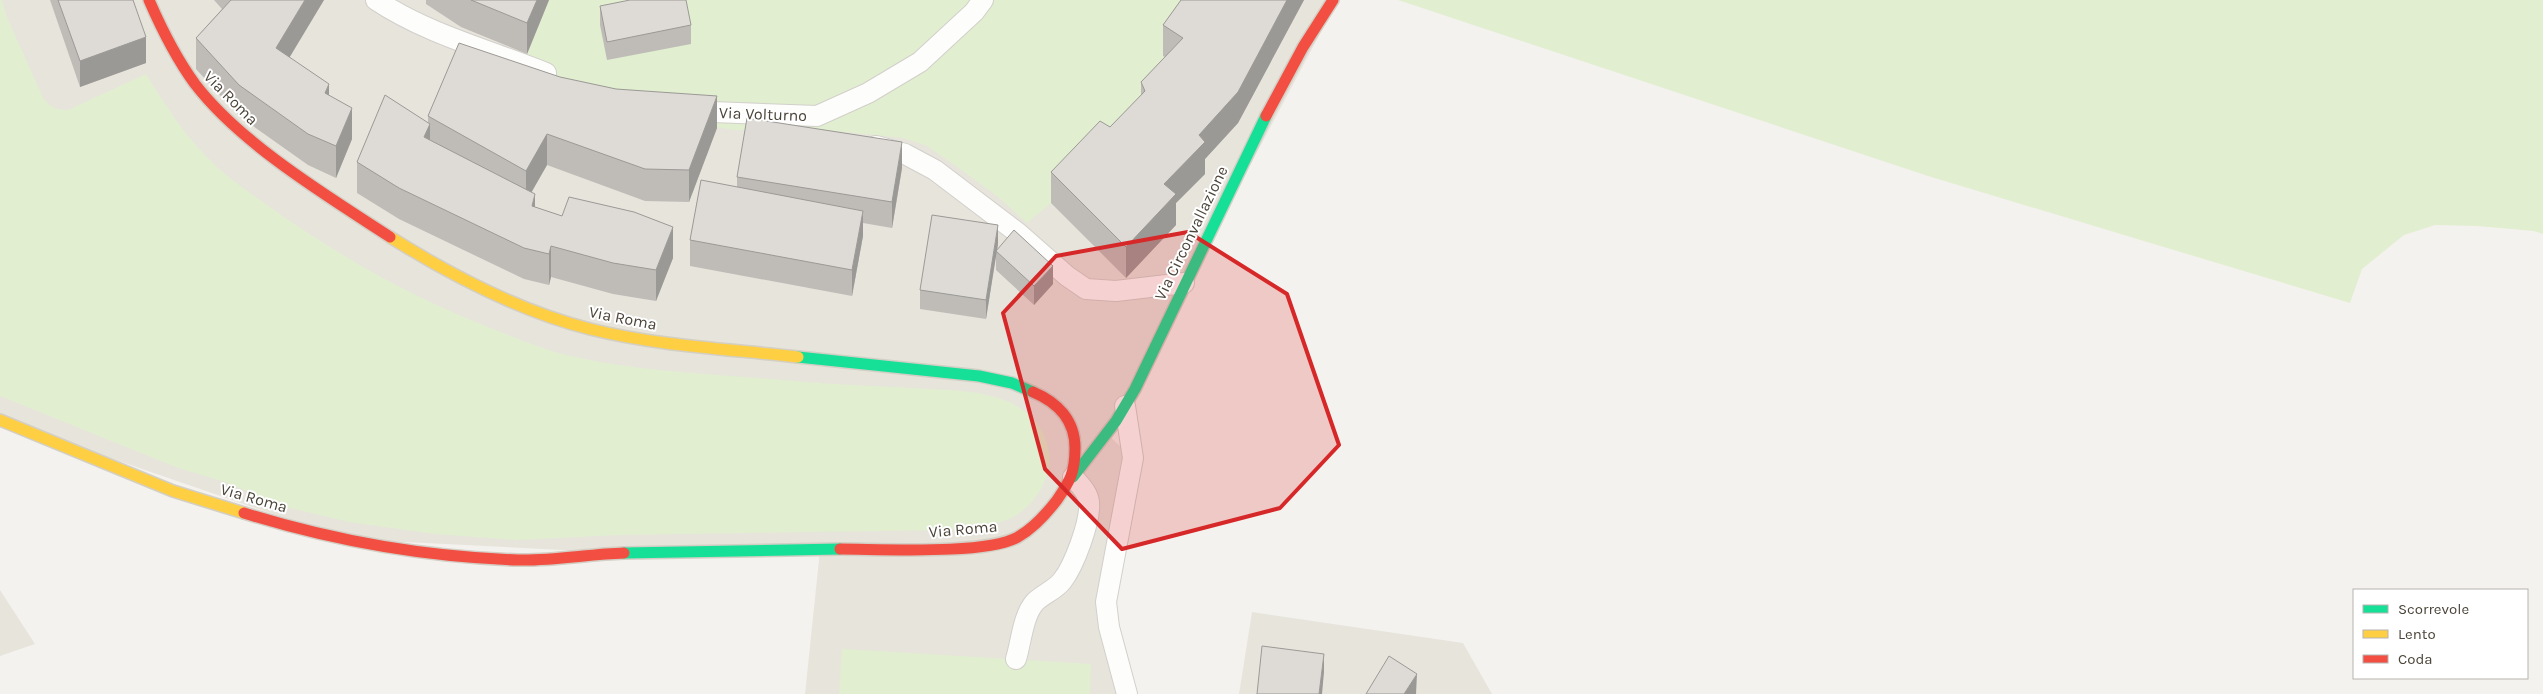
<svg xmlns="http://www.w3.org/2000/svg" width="2543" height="694" font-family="Karla,sans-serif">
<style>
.residential{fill:#e7e4dc}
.green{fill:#e1eecf}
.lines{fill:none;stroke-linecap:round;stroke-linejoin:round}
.lane-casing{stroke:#d2d0cb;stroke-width:22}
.fast-casing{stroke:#d3cfc5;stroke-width:14}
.slow-casing{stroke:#d3cfc5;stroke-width:14}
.jam-casing{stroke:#d3cfc5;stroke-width:14}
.lane{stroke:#fdfdfc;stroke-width:20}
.fast{stroke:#16e098;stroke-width:11}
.slow{stroke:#ffcf43;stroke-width:11}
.jam{stroke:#f24e42;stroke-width:11}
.wall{fill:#bfbcb8}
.shaded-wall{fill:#9b9996}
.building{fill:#dedbd6;stroke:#9b9996}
.marked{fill:#d62828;fill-opacity:0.2;stroke:#d62828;stroke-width:4;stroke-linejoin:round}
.labels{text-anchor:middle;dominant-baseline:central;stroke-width:4;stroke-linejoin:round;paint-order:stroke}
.street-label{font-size:16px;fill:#4b4439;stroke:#fff}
</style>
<rect width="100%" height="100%" fill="#f4f2ee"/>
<g class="residential">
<polygon points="0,0 1338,0 1107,434 1133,458 1110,581 1129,694 805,694 820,550 622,553 345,539 0,420"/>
<polygon points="0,590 35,644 0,656"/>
<polygon points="1252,612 1463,643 1492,694 1239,694"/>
</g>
<g class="green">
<path d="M0,0H2L6,15L43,98C50,107 56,110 68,110L146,74C164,103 181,130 205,155C227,179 258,198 284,217C354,265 424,303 503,333C527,342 551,352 576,357C642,372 715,374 782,380C826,384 869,386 913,388C941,390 973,389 1001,399C1026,407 1046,426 1049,453C1053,478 1033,509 1009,519C989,527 965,527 945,530L619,535L516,540L434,534L349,522L286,507L225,482L178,468L0,396Z"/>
<polygon points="549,0 1204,0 1163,56 1183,69 1051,203 1027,223 997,196 956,166 927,146 903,138 835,131 734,130 512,91"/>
<polygon points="1398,0 2543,0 2543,234 2534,231 2477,226 2435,225 2404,235 2362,269 2350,303 1928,176"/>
<polygon points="842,649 1091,664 1090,694 839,694"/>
</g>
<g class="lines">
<g class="lane-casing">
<g id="lane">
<path d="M376,0C427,34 489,50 546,73"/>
<polyline points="690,109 713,112 817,116 868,93 920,62 974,12 983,0"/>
<polyline points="876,146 905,154 935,170 1018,233 1067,276 1086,289 1116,291 1184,283"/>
<polyline points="1125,406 1133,458 1106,602 1109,627 1127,694"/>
<path d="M1016,659C1021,643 1023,615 1035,602C1043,594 1055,590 1062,581C1074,566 1091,521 1089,502C1088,492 1079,484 1073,477"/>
</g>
</g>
<g class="fast-casing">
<g id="fast">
<polyline points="798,357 979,376 1012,383 1033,392"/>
<polyline points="1073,477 1116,421 1135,389 1266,116"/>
<polyline points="624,553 840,549"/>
</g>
</g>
<g class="slow-casing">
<g id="slow">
<path d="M390,237C452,276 519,311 590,329C658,346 729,349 798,357"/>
<polyline points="0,420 173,491 244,513"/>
</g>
</g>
<g class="jam-casing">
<g id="jam">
<path d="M149,0C162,30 176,58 195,84C241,144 327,196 390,237"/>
<polyline points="1266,116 1303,47 1333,0"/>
<path d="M244,513C331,540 426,557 518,560C553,561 589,554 624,553"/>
<path d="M840,549C882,549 985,555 1018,537C1032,529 1047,513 1057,500C1070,481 1075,473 1075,448C1075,420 1057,402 1033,392"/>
</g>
</g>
<use href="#lane" class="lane"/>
<use href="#fast" class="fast"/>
<use href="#slow" class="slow"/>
<use href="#jam" class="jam"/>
</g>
<g class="wall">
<polygon points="50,0 133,0 146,63 80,87"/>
<polygon points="214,0 324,0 289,57 329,95 352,139 336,178 308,165 239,116 196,69 196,38 222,9"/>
<polygon points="426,0 549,0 527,54 461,27 426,4"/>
<polygon points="1181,0 1304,0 1238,123 1205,159 1205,174 1176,203 1176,225 1126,278 1051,203 1051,172 1110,127 1141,96 1141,82 1165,57 1163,56 1163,25"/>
<polygon points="600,6 691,25 691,44 607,60 600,25"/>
<polygon points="560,77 717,128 689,202 645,201 547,165 531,192 535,207 673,258 656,301 613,294 551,277 549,285 524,279 399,219 357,193 357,162 428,122 428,116"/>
<polygon points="902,168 892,228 863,223 863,236 852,296 690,266 690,240 737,187 737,177"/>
<polygon points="998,244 997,250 1053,284 1034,305 996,270 996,254 986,319 920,309 920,290"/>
</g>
<g class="shaded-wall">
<polygon points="305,0 324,0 276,80 276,48"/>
<polygon points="537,0 549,0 527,54 527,23"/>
<polygon points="1287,0 1304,0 1238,123 1205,159 1205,174 1176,203 1176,225 1126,278 1126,247 1164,184"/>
<polygon points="146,37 146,63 80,87 80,61"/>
<polygon points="329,84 329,115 325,93"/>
<polygon points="717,96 717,128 689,202 689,170"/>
<polygon points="352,108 352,139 336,178 336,146"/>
<polygon points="430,124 430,155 424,137"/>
<polygon points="547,134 547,165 526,202 526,171"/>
<polygon points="902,142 902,168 892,228 892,202"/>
<polygon points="535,194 535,225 532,206"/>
<polygon points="863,211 863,236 852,296 852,270"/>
<polygon points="998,225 998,244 986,319 986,300"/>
<polygon points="673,227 673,258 656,301 656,270"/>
<polygon points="551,246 551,277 549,285 549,254"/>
<polygon points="1053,266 1053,284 1034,305 1034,286"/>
<polygon points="1324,654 1324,672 1322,694 1319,694"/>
<polygon points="1417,674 1416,694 1404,694"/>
</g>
<g class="building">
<polygon points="58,0 133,0 146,37 80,61"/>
<polygon points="231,0 305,0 276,48 329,84 325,93 352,108 336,146 308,134 239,85 196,38"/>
<polygon points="471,0 537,0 527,23"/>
<polygon points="630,0 686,0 691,25 607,42 600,6"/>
<polygon points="1181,0 1287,0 1238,92 1199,135 1205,142 1164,184 1176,194 1126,247 1051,172 1100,121 1110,127 1145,91 1141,82 1183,38 1163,25"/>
<polygon points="459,43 560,77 616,89 717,96 689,170 645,169 547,134 526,171 428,116"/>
<polygon points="385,95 430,124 424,137 535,194 532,206 562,216 569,197 634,212 673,227 656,270 613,263 551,246 549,254 524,248 399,188 357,162"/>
<polygon points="747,118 902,142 892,202 737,177"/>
<polygon points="701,180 863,211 852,270 690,240"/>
<polygon points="932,215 998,225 986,300 920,290"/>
<polygon points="1014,230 1053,266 1034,286 996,251"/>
<polygon points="1262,646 1324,654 1319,694 1257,694"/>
<polygon points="1389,656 1417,674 1404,694 1366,694"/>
</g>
<path class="marked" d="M1188,232L1287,294L1339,445L1280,508L1122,549L1045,469L1003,313L1056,256Z"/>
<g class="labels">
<g class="street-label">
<text transform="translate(231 98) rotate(45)">Via Roma</text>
<text transform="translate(763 114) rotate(2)">Via Volturno</text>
<text transform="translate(1191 233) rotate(-64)">Via Circonvallazione</text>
<text transform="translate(623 318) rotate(11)">Via Roma</text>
<text transform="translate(254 498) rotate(16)">Via Roma</text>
<text transform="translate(963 529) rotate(-5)">Via Roma</text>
</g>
</g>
<rect x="2353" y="589" width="175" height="90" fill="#ffffff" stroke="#b7b4b0"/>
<rect x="2363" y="605" width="25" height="8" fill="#16e098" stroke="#b7b4b0"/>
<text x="2398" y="614" font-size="15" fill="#4b4439">Scorrevole</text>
<rect x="2363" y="630" width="25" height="8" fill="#ffcf43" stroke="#b7b4b0"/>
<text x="2398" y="639" font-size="15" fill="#4b4439">Lento</text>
<rect x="2363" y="655" width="25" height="8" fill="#f24e42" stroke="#b7b4b0"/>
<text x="2398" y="664" font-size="15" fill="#4b4439">Coda</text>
</svg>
